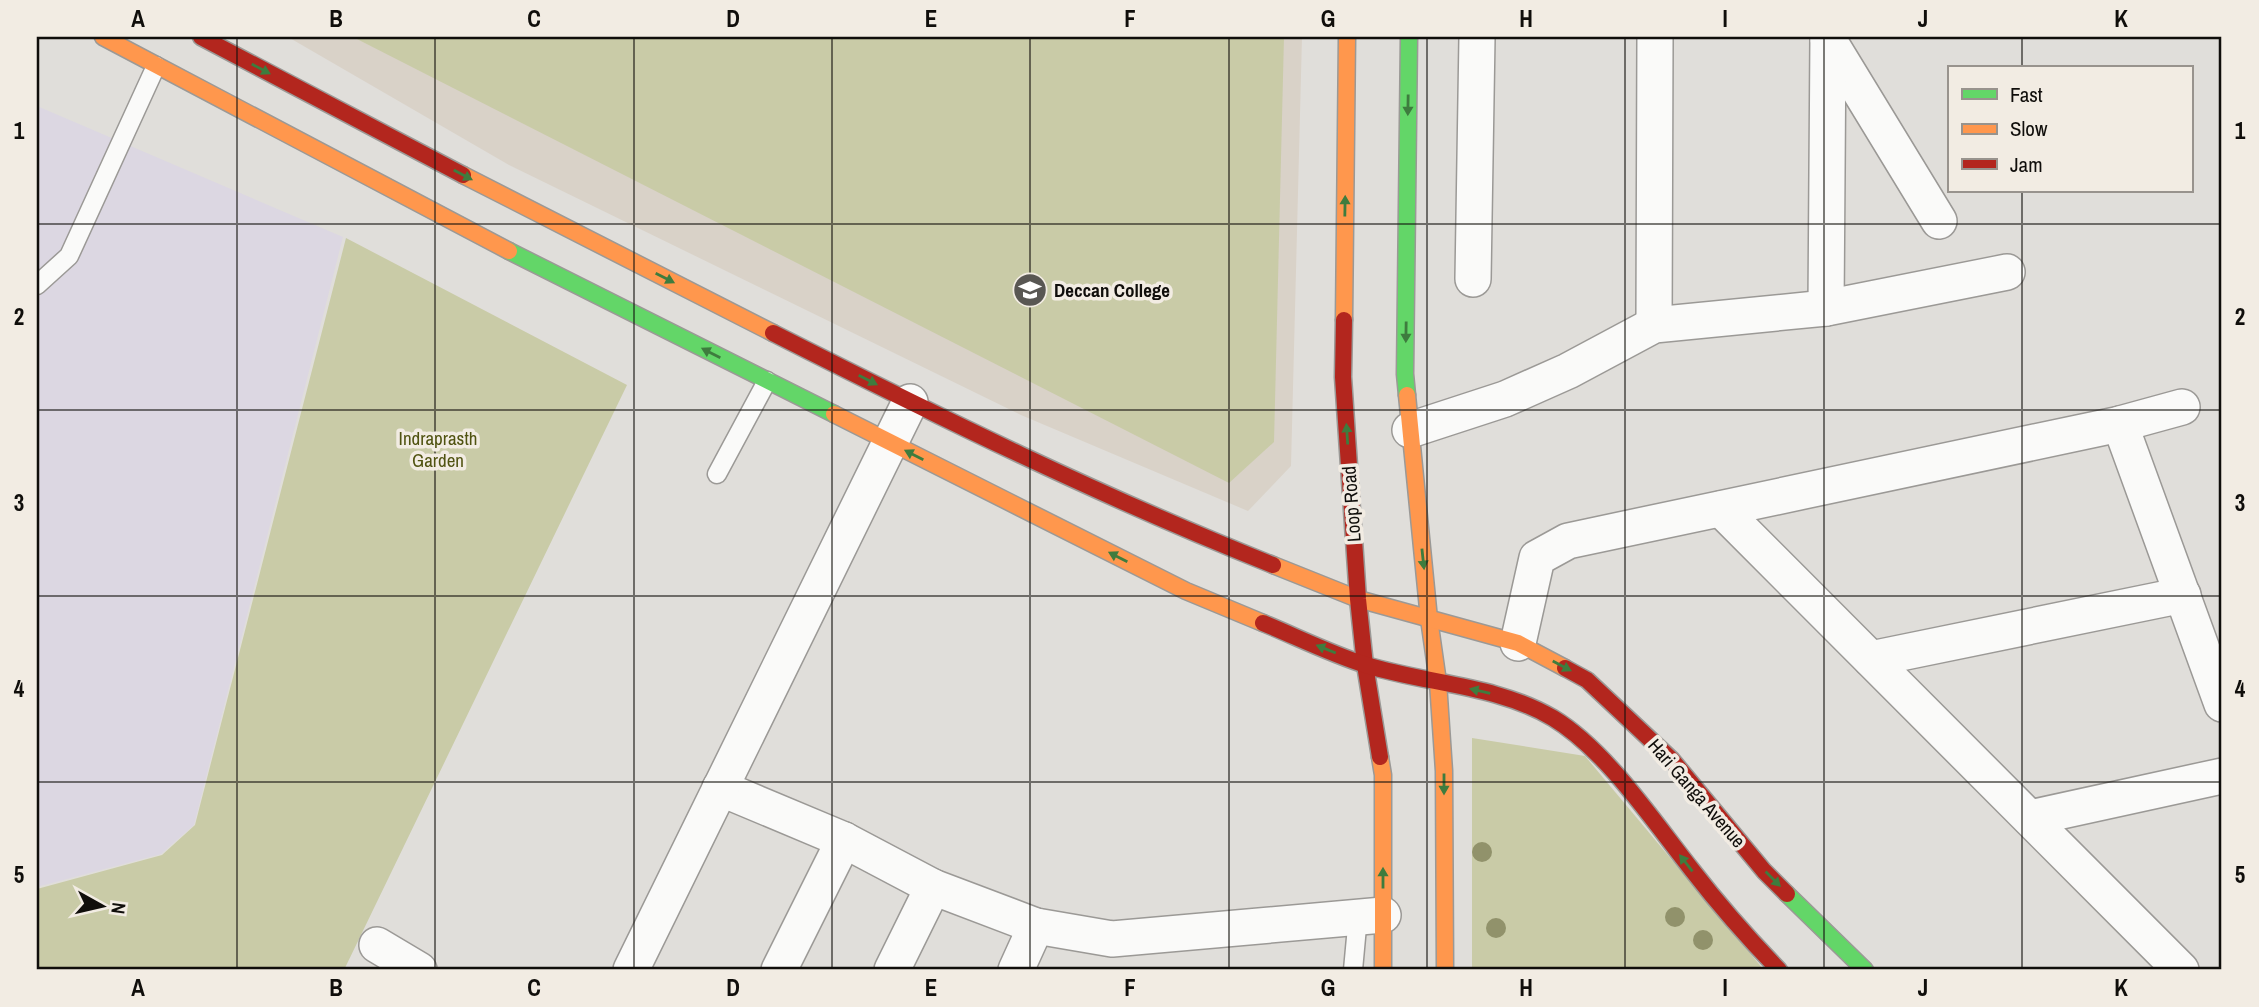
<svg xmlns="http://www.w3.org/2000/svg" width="2259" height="1007" font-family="'Archivo Narrow',sans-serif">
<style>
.industrial{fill:#dcd7e2}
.built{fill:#d9d2c8}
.green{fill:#c9cba7}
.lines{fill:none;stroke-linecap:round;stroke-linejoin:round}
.lane-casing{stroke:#9b9996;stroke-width:21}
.street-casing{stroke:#9b9996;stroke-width:38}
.fast-casing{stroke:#9b9996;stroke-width:19}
.slow-casing{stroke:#9b9996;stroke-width:19}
.jam-casing{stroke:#9b9996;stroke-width:19}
.lane{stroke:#fafaf9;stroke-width:18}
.street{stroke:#fafaf9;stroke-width:35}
.fast{stroke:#63d668;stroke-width:16}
.slow{stroke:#ff974d;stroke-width:16}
.jam{stroke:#b3261e;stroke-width:16}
.tree{fill:#91926b}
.oneway{fill:#3e7c3e}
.grid{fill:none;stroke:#100e0b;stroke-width:2;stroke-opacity:0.55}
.labels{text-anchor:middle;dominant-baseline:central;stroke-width:7;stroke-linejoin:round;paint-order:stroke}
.poi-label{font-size:19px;font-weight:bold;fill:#100e0b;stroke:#f2ece3;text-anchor:start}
.park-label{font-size:19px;fill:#505311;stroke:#f2ece3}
.street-label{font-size:19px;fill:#100e0b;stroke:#f2ece3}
.neatline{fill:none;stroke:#100e0b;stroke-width:2.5}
.grid-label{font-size:23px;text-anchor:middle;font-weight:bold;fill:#100e0b}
</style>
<rect width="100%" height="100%" fill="#e0deda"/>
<polygon class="industrial" points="37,106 343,237 194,825 161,854 37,887"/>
<polygon class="built" points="288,37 1302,37 1291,466 1248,511 1021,415 509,165"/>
<g class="green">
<polygon points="353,37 1284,37 1274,442 1229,483"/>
<polygon points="346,238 627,385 344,970 37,970 37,889 162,855 195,825"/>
<polygon points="1472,738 1585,756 1764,970 1472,970"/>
</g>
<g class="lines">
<g class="lane-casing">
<g id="lane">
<polyline points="37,285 69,256 156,66"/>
<polyline points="717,474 767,381"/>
<polyline points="1353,970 1358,916"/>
</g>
</g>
<g class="street-casing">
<g id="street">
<polyline points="1828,39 1939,221"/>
<polyline points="1473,279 1477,37"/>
<polyline points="1826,308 1828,37"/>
<polyline points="1654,325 1655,37"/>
<polyline points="2120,424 2222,704"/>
<polyline points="1410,430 1505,399 1568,371 1654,325 1826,308 2007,272"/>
<polyline points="1721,509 2181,970"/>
<polyline points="1518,643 1537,558 1568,541 2120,424 2182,407"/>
<polyline points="1871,659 2183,595"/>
<polyline points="720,788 844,840 933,887 1036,926 1112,939 1383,915"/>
<polyline points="2030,818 2222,776"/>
<polyline points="377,945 419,970"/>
<polyline points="631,970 910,402"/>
<polyline points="779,970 844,840"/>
<polyline points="892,970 933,887"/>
<polyline points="1016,970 1036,926"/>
</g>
</g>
<g class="fast-casing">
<g id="fast">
<polyline points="509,251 834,414"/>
<polyline points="1407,395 1405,374 1409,37"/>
<polyline points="1787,894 1865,970"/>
</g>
</g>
<g class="slow-casing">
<g id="slow">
<polyline points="103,37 509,251"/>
<polyline points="463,175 773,333"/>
<polyline points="1344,320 1347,37"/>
<polyline points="1407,395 1429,619 1438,682 1444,771 1445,970"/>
<polyline points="834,414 1186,591 1263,623"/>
<polyline points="1273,565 1358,599 1518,643 1565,668"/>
<polyline points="1380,757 1383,775 1383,970"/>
</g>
</g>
<g class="jam-casing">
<g id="jam">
<polyline points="201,37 463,175"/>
<polyline points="1344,320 1343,377 1358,599 1365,665 1380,757"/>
<path d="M773,333C937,416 1102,497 1273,565"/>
<path d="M1263,623C1297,637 1331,654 1366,665C1427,684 1497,685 1553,718C1606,750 1654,822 1692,870C1719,905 1748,938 1779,970"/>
<polyline points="1565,668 1587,680 1672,760 1764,871 1787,894"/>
</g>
</g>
<use href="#lane" class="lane"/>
<use href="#street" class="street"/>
<use href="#fast" class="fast"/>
<use href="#slow" class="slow"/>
<use href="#jam" class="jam"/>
</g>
<g class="tree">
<circle cx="1482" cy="852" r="10"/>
<circle cx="1675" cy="917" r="10"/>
<circle cx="1496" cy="928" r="10"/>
<circle cx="1703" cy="940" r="10"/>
</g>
<defs><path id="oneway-solid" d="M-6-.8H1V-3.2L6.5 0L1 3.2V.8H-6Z" transform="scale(1.75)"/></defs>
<g class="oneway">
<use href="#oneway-solid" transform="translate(261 69) rotate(28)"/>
<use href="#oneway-solid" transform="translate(1408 105) rotate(91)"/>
<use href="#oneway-solid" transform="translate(463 175) rotate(28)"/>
<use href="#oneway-solid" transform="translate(1345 206) rotate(-89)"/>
<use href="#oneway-solid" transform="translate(665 278) rotate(27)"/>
<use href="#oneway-solid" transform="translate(1406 332) rotate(91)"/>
<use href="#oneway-solid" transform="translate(711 353) rotate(-153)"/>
<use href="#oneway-solid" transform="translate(868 380) rotate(27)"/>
<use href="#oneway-solid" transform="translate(1347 434) rotate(-94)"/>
<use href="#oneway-solid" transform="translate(914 455) rotate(-153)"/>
<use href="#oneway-solid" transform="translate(1118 557) rotate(-153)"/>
<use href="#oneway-solid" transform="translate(1423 559) rotate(84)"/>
<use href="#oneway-solid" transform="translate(1326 649) rotate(-158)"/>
<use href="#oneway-solid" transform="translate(1562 666) rotate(28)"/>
<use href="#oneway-solid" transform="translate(1480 691) rotate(-167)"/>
<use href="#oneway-solid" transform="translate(1444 784) rotate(90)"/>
<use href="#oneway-solid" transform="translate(1686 863) rotate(-128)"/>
<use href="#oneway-solid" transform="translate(1383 878) rotate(-90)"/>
<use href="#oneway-solid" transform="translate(1773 879) rotate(45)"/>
</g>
<path class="grid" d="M237,37V970M435,37V970M634,37V970M832,37V970M1030,37V970M1229,37V970M1427,37V970M1625,37V970M1824,37V970M2022,37V68M2022,191V970M37,224H2222M37,410H2222M37,596H2222M37,782H2222"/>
<defs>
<g id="university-disc" transform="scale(1.75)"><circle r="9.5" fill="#595753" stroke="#f2ece3"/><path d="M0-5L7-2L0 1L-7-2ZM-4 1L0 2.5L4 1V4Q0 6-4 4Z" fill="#fff"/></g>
</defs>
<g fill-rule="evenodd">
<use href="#university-disc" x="1030" y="290"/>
</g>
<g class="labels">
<g class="poi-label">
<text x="1054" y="290">Deccan College</text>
</g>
<g class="park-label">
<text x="438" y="438">Indraprasth<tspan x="438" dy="22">Garden</tspan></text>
</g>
<g class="street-label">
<text transform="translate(1351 504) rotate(-94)">Loop Road</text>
<text transform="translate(1697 793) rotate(49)">Hari Ganga Avenue</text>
</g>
</g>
<rect width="2259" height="1007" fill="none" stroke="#f2ece3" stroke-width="77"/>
<rect x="1948" y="66" width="245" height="126" fill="#f2ece3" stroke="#98938d" stroke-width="2"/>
<rect x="1962" y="89" width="35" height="10" fill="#63d668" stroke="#98938d" stroke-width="2"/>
<text x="2010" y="102" font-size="21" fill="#100e0b">Fast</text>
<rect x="1962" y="124" width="35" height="10" fill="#ff974d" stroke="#98938d" stroke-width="2"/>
<text x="2010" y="136" font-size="21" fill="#100e0b">Slow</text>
<rect x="1962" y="159" width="35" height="10" fill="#b3261e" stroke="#98938d" stroke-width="2"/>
<text x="2010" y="172" font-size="21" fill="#100e0b">Jam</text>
<g transform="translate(102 906) rotate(98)" stroke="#f2ece3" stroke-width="5" paint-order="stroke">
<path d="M0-5L12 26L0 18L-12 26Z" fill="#100e0b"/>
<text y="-10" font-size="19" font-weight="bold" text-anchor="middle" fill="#100e0b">N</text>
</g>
<rect x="38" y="38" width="2182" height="930" class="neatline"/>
<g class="grid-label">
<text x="138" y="27">A</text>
<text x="336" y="27">B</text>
<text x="534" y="27">C</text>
<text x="733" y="27">D</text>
<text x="931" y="27">E</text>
<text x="1130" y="27">F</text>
<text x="1328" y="27">G</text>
<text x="1526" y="27">H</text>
<text x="1725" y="27">I</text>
<text x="1923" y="27">J</text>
<text x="2121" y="27">K</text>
<text x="19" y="139">1</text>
<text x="2240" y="139">1</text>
<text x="19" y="325">2</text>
<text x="2240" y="325">2</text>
<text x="19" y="511">3</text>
<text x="2240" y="511">3</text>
<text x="19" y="697">4</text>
<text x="2240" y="697">4</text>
<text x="19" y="883">5</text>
<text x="2240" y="883">5</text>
<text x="138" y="996">A</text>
<text x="336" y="996">B</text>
<text x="534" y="996">C</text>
<text x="733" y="996">D</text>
<text x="931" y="996">E</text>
<text x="1130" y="996">F</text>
<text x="1328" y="996">G</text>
<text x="1526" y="996">H</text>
<text x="1725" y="996">I</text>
<text x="1923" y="996">J</text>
<text x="2121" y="996">K</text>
</g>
</svg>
